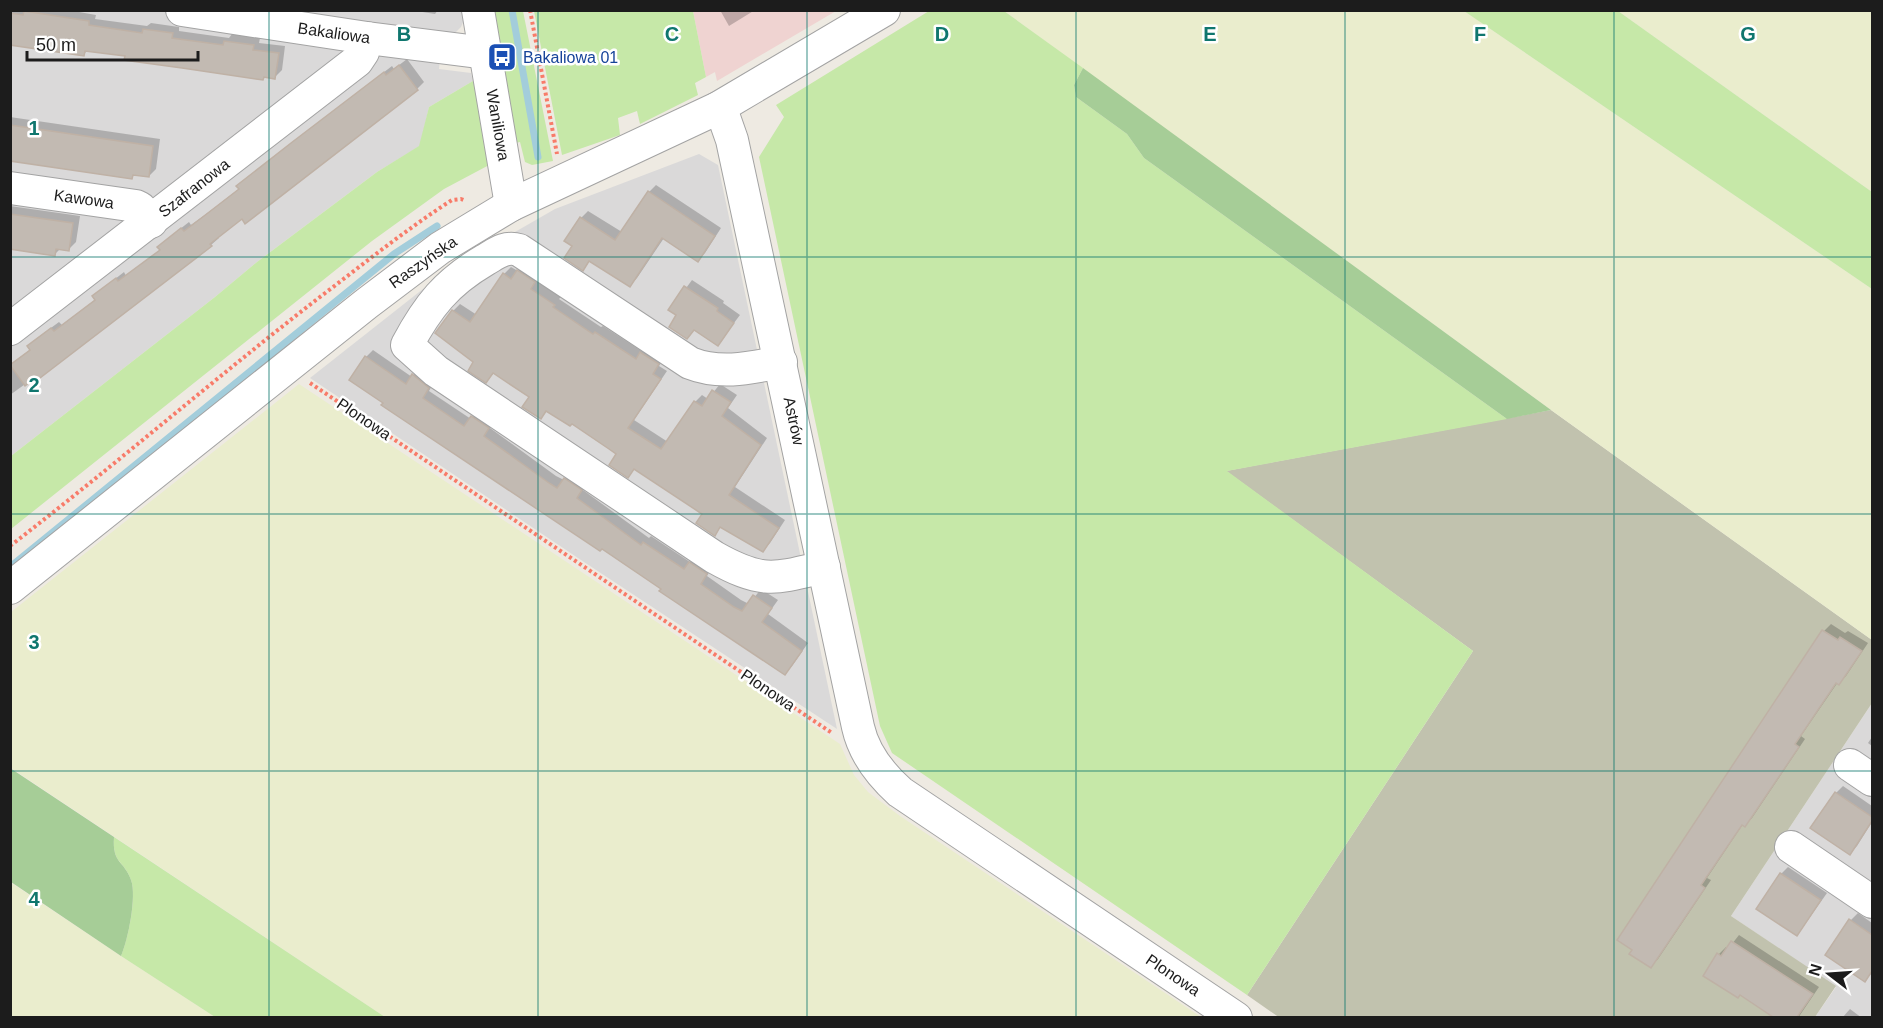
<svg xmlns="http://www.w3.org/2000/svg" width="1883" height="1028" font-family="Helvetica,sans-serif">
<style>
.residential{fill:#dad9d9}
.commercial{fill:#efd3d1}
.construction{fill:#c1c2ae}
.farmland{fill:#eaedcd}
.grass{fill:#c6e8a8}
.forest{fill:#a6cd97}
.shadow{fill:#0003}
.lines{fill:none;stroke-linecap:round;stroke-linejoin:round}
.stream{stroke:#a3cddb;stroke-width:7}
.building{fill:#c2bab2;stroke:#bfb1a5;stroke-width:1.5}
.minor-casing{stroke:#a3a3a3;stroke-width:34}
.path{stroke:#f87b69;stroke-width:4;stroke-dasharray:3 3;stroke-linecap:butt}
.minor{stroke:#fff;stroke-width:32}
.grid{fill:none;stroke:#0f766e;stroke-width:1.5;stroke-opacity:0.55}
.labels{text-anchor:middle;dominant-baseline:central;stroke-width:5;stroke-linejoin:round;paint-order:stroke}
.street-label{font-size:16px;fill:#1c1c1c;stroke:#fff}
.transit-label{font-size:16px;fill:#164399;stroke:#fff;text-anchor:start}
.grid-label{font-size:20px;text-anchor:middle;font-weight:bold;fill:#0f766e;stroke:#fff;stroke-width:5;stroke-linejoin:round;paint-order:stroke}
</style>
<rect width="100%" height="100%" fill="#eeeae2"/>
<g class="residential">
<polygon points="11,11 462,11 464,20 461,27 441,47 439,69 471,73 473,81 429,107 420,146 377,172 257,262 215,297 11,456"/>
<polygon points="699,154 718,165 837,729 581,560 310,378 442,274 555,209"/>
<polygon points="1872,703 1872,1017 1815,1017 1836,987 1731,916"/>
</g>
<polygon class="commercial" points="693,11 836,11 717,81 715,72 706,77"/>
<polygon class="construction" points="1551,410 1872,640 1872,703 1731,916 1836,986 1815,1017 1280,1018 1247,995 1473,651 1226,471"/>
<g class="farmland">
<polygon points="1004,11 1464,11 1872,289 1872,640 1551,410"/>
<polygon points="1618,11 1872,11 1872,192"/>
<polygon points="299,384 840,744 854,775 868,792 900,816 1201,1017 385,1017 11,768 11,612"/>
<polygon points="10,882 121,956 215,1017 11,1017"/>
</g>
<g class="grass">
<polygon points="490,11 523,11 553,161 532,165 525,162 520,142 511,144"/>
<polygon points="534,11 693,11 706,77 695,83 698,95 640,124 637,111 618,118 620,135 562,155"/>
<polygon points="929,11 1004,11 1083,68 1074,85 1076,97 1127,134 1144,158 1507,419 1227,471 1473,651 1247,995 892,753 880,726 759,157 784,117 776,105"/>
<polygon points="1464,11 1618,11 1872,192 1872,289"/>
<polygon points="478,78 491,164 444,189 372,241 11,529 11,456 215,297 257,262 377,172 419,146 429,107"/>
<path d="M114,837L385,1017H215L121,956C128,940 137,896 131,880C124,860 112,864 114,837Z"/>
</g>
<g class="forest">
<polygon points="1083,68 1551,410 1507,419 1144,158 1127,134 1076,97 1074,85"/>
<path d="M10,768L114,837C112,864 124,860 131,880C137,896 128,940 121,956L11,882Z"/>
</g>
<g class="shadow">
<polygon points="10,10 68,10 96,15 95,19 147,26 151,23 179,27 179,31 229,38 232,34 260,38 259,43 285,46 282,70 275,77 265,76 263,78 126,55 88,50 83,55 10,44"/>
<polygon points="410,10 438,10 435,14"/>
<polygon points="720,10 755,10 729,26"/>
<polygon points="407,59 424,82 417,89 242,217 217,236 219,238 211,245 37,379 35,377 10,395 10,365 31,349 36,339 59,322 62,325 96,299 101,290 124,272 126,276 161,249 166,240 189,222 191,225 213,209 240,188 238,186 245,179 392,66 394,69"/>
<polygon points="10,117 160,139 156,169 149,176 135,174 132,177 10,159"/>
<polygon points="656,185 721,228 705,253 698,260 664,238 637,278 630,285 591,260 583,269 574,246 566,240 581,218 588,211 622,232 649,192"/>
<polygon points="10,206 80,216 76,242 68,250 60,249 55,254 10,248"/>
<polygon points="525,264 541,275 537,281 561,297 559,299 601,327 603,326 643,352 649,346 665,357 659,366 667,371 634,420 668,442 695,402 702,395 708,399 720,384 737,395 728,408 767,438 735,487 785,520 770,543 763,550 722,526 715,534 704,513 635,468 628,476 618,454 572,423 548,410 541,418 531,397 495,372 486,381 453,311 460,304 477,315 504,274 511,267 518,271"/>
<polygon points="692,280 724,301 723,303 740,315 718,344 695,329 687,338 678,315 670,310"/>
<polygon points="373,350 412,377 420,368 435,380 429,391 471,419 479,410 495,421 490,428 556,476 564,480 572,472 588,483 583,490 649,538 651,536 690,562 697,556 713,566 707,576 741,600 749,604 761,589 778,600 768,614 808,643 792,666 785,673 663,588 385,402 366,357"/>
<polygon points="1831,624 1845,633 1848,631 1868,643 1846,676 1839,683 1838,682 1801,736 1805,739 1752,818 1745,825 1743,824 1707,878 1711,880 1658,959 1651,966 1824,631"/>
<polygon points="1872,737 1872,746 1868,743"/>
<polygon points="1843,786 1872,806 1872,822 1857,846 1850,853 1836,793"/>
<polygon points="1788,867 1827,893 1803,927 1796,934 1781,874"/>
<polygon points="1858,913 1872,923 1872,973 1865,980 1827,955 1851,920"/>
<polygon points="1739,935 1819,987 1798,1018 1776,1018 1740,994 1719,954 1726,947 1728,949"/>
<polygon points="1850,1009 1862,1018 1842,1018"/>
</g>
<g class="lines">
<g class="stream">
<polyline points="512,10 538,157"/>
<polyline points="10,567 394,254 437,226"/>
</g>
</g>
<g class="building">
<polygon points="24,11 89,21 89,25 142,33 143,29 173,33 172,38 223,45 224,41 254,45 253,50 279,53 275,79 264,77 263,80 182,68 124,60 125,56 85,51 84,56 10,45 10,13 23,15"/>
<polygon points="399,65 418,90 245,224 242,219 210,244 212,246 36,381 34,379 25,386 10,365 30,350 27,346 51,328 54,331 95,300 92,296 116,278 118,281 160,250 157,247 181,228 184,231 204,216 239,189 236,186 291,143 384,72 386,75"/>
<polygon points="10,125 153,146 149,177 133,175 132,179 10,161"/>
<polygon points="648,191 715,236 698,262 662,238 630,287 589,261 583,271 564,258 572,246 564,241 580,217 615,240"/>
<polygon points="10,214 73,223 69,251 56,249 55,256 10,249"/>
<polygon points="517,270 535,282 531,289 555,305 553,307 593,334 595,332 636,359 640,352 659,364 653,374 661,379 628,428 661,449 694,401 702,406 712,390 731,402 722,416 761,445 729,495 779,528 763,552 720,527 715,536 696,523 702,514 634,469 628,478 609,465 616,454 609,449 572,424 570,426 546,411 541,419 522,407 529,397 493,373 486,383 468,371 473,362 435,333 452,310 470,322 503,273 511,279"/>
<polygon points="684,286 718,308 717,311 734,323 718,346 694,330 687,339 669,327 676,315 668,310"/>
<polygon points="365,356 406,384 412,374 429,388 423,398 464,426 471,416 489,428 484,436 549,483 557,488 564,478 582,490 577,498 641,545 643,542 684,569 689,562 707,574 701,584 734,607 742,611 753,595 772,608 762,622 802,651 785,675 659,591 661,589 602,549 600,551 381,405 383,403 349,380"/>
<polygon points="1822,630 1838,640 1840,637 1862,651 1839,685 1836,683 1795,744 1799,747 1745,827 1742,825 1701,885 1705,888 1651,968 1629,954 1632,950 1617,940"/>
<polygon points="1835,792 1872,817 1872,821 1850,855 1810,828"/>
<polygon points="1780,873 1821,900 1797,936 1756,909"/>
<polygon points="1849,919 1872,935 1872,971 1865,982 1825,955"/>
<polygon points="1731,941 1813,994 1797,1017 1773,1017 1740,995 1738,998 1703,976 1717,953 1721,956"/>
</g>
<g class="lines">
<g class="minor-casing">
<g id="minor">
<polyline points="182,10 367,38 486,53"/>
<polyline points="478,10 511,205"/>
<path d="M718,108L725,120L732,140L858,727C864,754 880,774 900,792L1236,1018"/>
<polyline points="10,188 136,206 140,208 151,222"/>
<polyline points="10,329 357,61 363,52 367,38"/>
<path d="M781,362C750,368 720,375 690,363L519,250C505,246 497,253 485,260C446,283 428,306 407,345L436,371L714,557C762,584 774,579 824,567"/>
<polyline points="10,588 366,304 440,248 511,205 718,108 884,10"/>
<polyline points="1850,765 1872,780"/>
<polyline points="1791,847 1872,902"/>
</g>
</g>
<g class="path">
<polyline points="530,10 557,154"/>
<polyline points="310,383 832,733"/>
<path d="M10,546C114,466 213,380 316,300C361,266 405,230 452,200L461,199L466,201"/>
</g>
<use href="#minor" class="minor"/>
</g>
<path class="grid" d="M269,10V1018M538,10V1018M807,10V1018M1076,10V1018M1345,10V1018M1614,10V1018M10,257H1872M10,514H1872M10,771H1872"/>
<defs>
<g id="bus-square" transform="scale(1.5)"><rect x="-9" y="-9" width="18" height="18" rx="4" fill="#1a4fb4" stroke="#fff"/><path d="M-5-6H5V4H4V6H2V4H-2V6H-4V4H-5ZM-3.5-4V0h7V-4ZM-3.5 1.2v1.5H-2V1.2ZM2 1.2v1.5H3.5V1.2Z" fill="#fff"/></g>
</defs>
<g fill-rule="evenodd">
<use href="#bus-square" x="502" y="57"/>
</g>
<g class="labels">
<g class="street-label">
<text transform="translate(334 33) rotate(8)">Bakaliowa</text>
<text transform="translate(498 125) rotate(80)">Waniliowa</text>
<text transform="translate(194 188) rotate(-38)">Szafranowa</text>
<text transform="translate(84 199) rotate(8)">Kawowa</text>
<text transform="translate(423 262) rotate(-35)">Raszyńska</text>
<text transform="translate(364 419) rotate(34)">Plonowa</text>
<text transform="translate(794 421) rotate(78)">Astrów</text>
<text transform="translate(768 690) rotate(34)">Plonowa</text>
<text transform="translate(1173 975) rotate(34)">Plonowa</text>
</g>
<g class="transit-label">
<text x="523" y="57">Bakaliowa 01</text>
</g>
</g>
<g class="grid-label">
<text x="404" y="41">B</text>
<text x="672" y="41">C</text>
<text x="942" y="41">D</text>
<text x="1210" y="41">E</text>
<text x="1480" y="41">F</text>
<text x="1748" y="41">G</text>
<text x="34" y="135">1</text>
<text x="34" y="392">2</text>
<text x="34" y="649">3</text>
<text x="34" y="906">4</text>
</g>
<rect width="1883" height="1028" fill="none" stroke="#1c1c1c" stroke-width="24"/>
<g transform="translate(1829 974) rotate(287)" stroke="#ffffff" stroke-width="4.5" paint-order="stroke">
<path d="M0-4.5L10 22L0 15L-10 22Z" fill="#1c1c1c"/>
<text y="-9" font-size="16" font-weight="bold" text-anchor="middle" fill="#1c1c1c">N</text>
</g>
<path d="M27 51v9h171v-9" fill="none" stroke="#1c1c1c" stroke-width="3"/>
<text x="36" y="51" font-size="18" fill="#1c1c1c" stroke="#ffffff" stroke-width="4.5" paint-order="stroke">50 m</text>
</svg>
